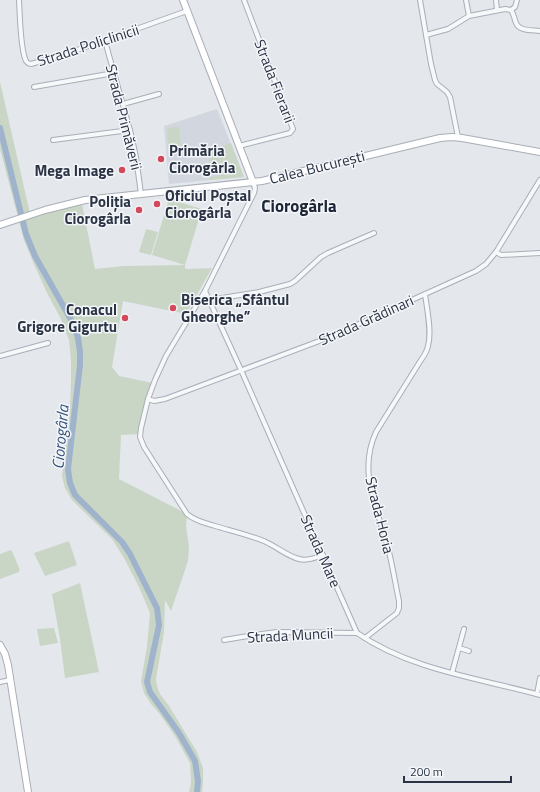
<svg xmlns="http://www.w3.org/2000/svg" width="540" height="792" font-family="'Titillium Web',sans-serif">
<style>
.built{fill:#d2d6de}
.green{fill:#c9d6c5}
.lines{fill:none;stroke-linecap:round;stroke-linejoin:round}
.river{stroke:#9fb4cc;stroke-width:6}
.minor-casing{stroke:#a9aeb7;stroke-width:6}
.secondary-casing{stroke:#a9aeb7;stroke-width:8}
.minor{stroke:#f7f8fa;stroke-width:4}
.secondary{stroke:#fff;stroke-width:6}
.poi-dot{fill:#d1495b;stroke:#f4f6f9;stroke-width:1.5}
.labels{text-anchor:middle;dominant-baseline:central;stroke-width:3;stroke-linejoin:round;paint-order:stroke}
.street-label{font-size:15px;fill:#2b3445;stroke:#f4f6f9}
.poi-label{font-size:15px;font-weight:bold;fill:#2b3445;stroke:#f4f6f9;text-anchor:start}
.water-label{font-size:16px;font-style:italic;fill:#34527a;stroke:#f4f6f9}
.quarter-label{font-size:17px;font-weight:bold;fill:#1d2536;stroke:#f4f6f9}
</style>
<rect width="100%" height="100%" fill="#e4e7ec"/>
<polygon class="built" points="217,109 244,177 169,184 164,126"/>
<g class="green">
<polygon points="0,82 31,218 56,210 82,204 95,269 124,266 185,265 185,269 212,268 186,314 123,301 112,367 119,376 153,383 140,434 121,435 119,479 187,514 186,527 189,546 188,561 171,611 165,600 164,632 156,679 157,686 160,694 169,706 197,752 203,768 203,783 202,792 189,792 191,782 190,763 175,736 159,713 151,704 144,693 141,681 147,647 150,613 139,587 124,558 112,539 72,500 65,488 62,476 65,448 70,410 71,382 71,360 69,340 61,319 47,293 34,264 24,240 0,149"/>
<polygon points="179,127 181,149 169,151 167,128"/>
<polygon points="231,143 244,177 210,180 210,177 219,176 218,166 210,167 208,151"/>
<polygon points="169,199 202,209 185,265 152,255"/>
<polygon points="146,229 158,232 151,255 139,252"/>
<polygon points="69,541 77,565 45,576 34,553"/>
<polygon points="11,550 11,551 12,551 20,570 19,570 19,572 0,579 0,554"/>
<polygon points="80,583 99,672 65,678 60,639 52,594"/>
<polygon points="54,628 58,643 40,646 37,629"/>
</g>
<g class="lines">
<polyline class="river" points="0,128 26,234 35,256 74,325 78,338 80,352 80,365 68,469 70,483 75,495 122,542 130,554 157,608 159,625 147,682 150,692 179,733 195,761 198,781 197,792"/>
<g class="minor-casing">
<g id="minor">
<path d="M19,0C20,14 20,49 26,61C28,64 28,63 31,64L63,55L187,11"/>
<polyline points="420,0 431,64 435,80 437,84 447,92 450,97 458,137"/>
<polyline points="466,0 469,16"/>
<polyline points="496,0 497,10"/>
<path d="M511,10C514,14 514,18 516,23C519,31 532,30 540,31"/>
<polyline points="511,10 515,7 517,0"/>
<polyline points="426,35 448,29 469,16 505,9 511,10"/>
<polyline points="105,41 130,130 136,157 141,194"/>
<polyline points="34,87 114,73"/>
<polyline points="123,104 159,94"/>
<polyline points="53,140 130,130"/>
<polyline points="239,146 290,133 293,129 244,0"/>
<path d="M253,182L255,188L254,193L205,291L166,356L155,380L148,399L141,428L140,437L144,447L187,514C195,521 205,523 215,526C232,531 250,535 266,542C277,547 287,556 299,559C307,561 315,558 323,555"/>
<polyline points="496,252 501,255 540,253"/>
<path d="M205,291L241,370L357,633C411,670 478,678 540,695"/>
<polyline points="209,300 259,292 290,284 295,281 321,257 328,253 374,233"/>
<polyline points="0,356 48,343"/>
<polyline points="148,399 154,401 165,399 330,337 476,271 486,264 496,252 540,180"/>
<path d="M365,638L397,613L399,608V601C395,582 392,562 387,544C376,505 358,471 376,432L421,360C424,356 427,351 428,346C432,332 427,309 425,294"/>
<polyline points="224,640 254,635 277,632 357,633"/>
<polyline points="459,648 469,651"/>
<polyline points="452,673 464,629"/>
<polyline points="0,682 10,680"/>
<polyline points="537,694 540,678"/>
</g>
</g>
<g class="secondary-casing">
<g id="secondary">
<polyline points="183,0 253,182"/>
<polyline points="0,225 45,210 85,200 262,181 440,138 452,137 462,138 540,152"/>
<polyline points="0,645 5,654 8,665 28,792"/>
</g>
</g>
<use href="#minor" class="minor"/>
<use href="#secondary" class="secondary"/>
</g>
<g class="poi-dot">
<circle cx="161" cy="159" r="4"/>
<circle cx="122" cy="170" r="4"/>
<circle cx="157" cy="204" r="4"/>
<circle cx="139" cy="210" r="4"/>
<circle cx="173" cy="308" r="4"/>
<circle cx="125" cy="318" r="4"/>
</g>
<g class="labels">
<g class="street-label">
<text transform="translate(88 45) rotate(-18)">Strada Policlinicii</text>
<text transform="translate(275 81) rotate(69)">Strada Fierarii</text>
<text transform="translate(124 117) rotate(76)">Strada Primăverii</text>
<text transform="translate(317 167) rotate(-14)">Calea București</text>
<text transform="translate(366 320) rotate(-24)">Strada Grădinari</text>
<text transform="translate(380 515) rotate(76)">Strada Horia</text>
<text transform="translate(321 551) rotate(66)">Strada Mare</text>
<text transform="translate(290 635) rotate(-3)">Strada Muncii</text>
</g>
<g class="poi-label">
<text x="169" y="150">Primăria<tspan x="169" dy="17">Ciorogârla</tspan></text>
<text x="114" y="170" text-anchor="end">Mega Image</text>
<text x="165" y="195">Oficiul Poștal<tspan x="165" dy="17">Ciorogârla</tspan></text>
<text x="131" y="201" text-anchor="end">Poliția<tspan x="131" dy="17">Ciorogârla</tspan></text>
<text x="181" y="299">Biserica „Sfântul<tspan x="181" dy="17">Gheorghe”</tspan></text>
<text x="117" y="309" text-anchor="end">Conacul<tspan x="117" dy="17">Grigore Gigurtu</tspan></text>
</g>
<g class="water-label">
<text transform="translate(60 437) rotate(-85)">Ciorogârla</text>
</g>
<g class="quarter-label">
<text x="299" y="206">Ciorogârla</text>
</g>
</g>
<path d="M404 776v6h107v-6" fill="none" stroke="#2b3445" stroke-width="2"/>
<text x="410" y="776" font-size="12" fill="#2b3445" stroke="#f4f6f9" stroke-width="3" paint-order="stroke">200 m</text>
</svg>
